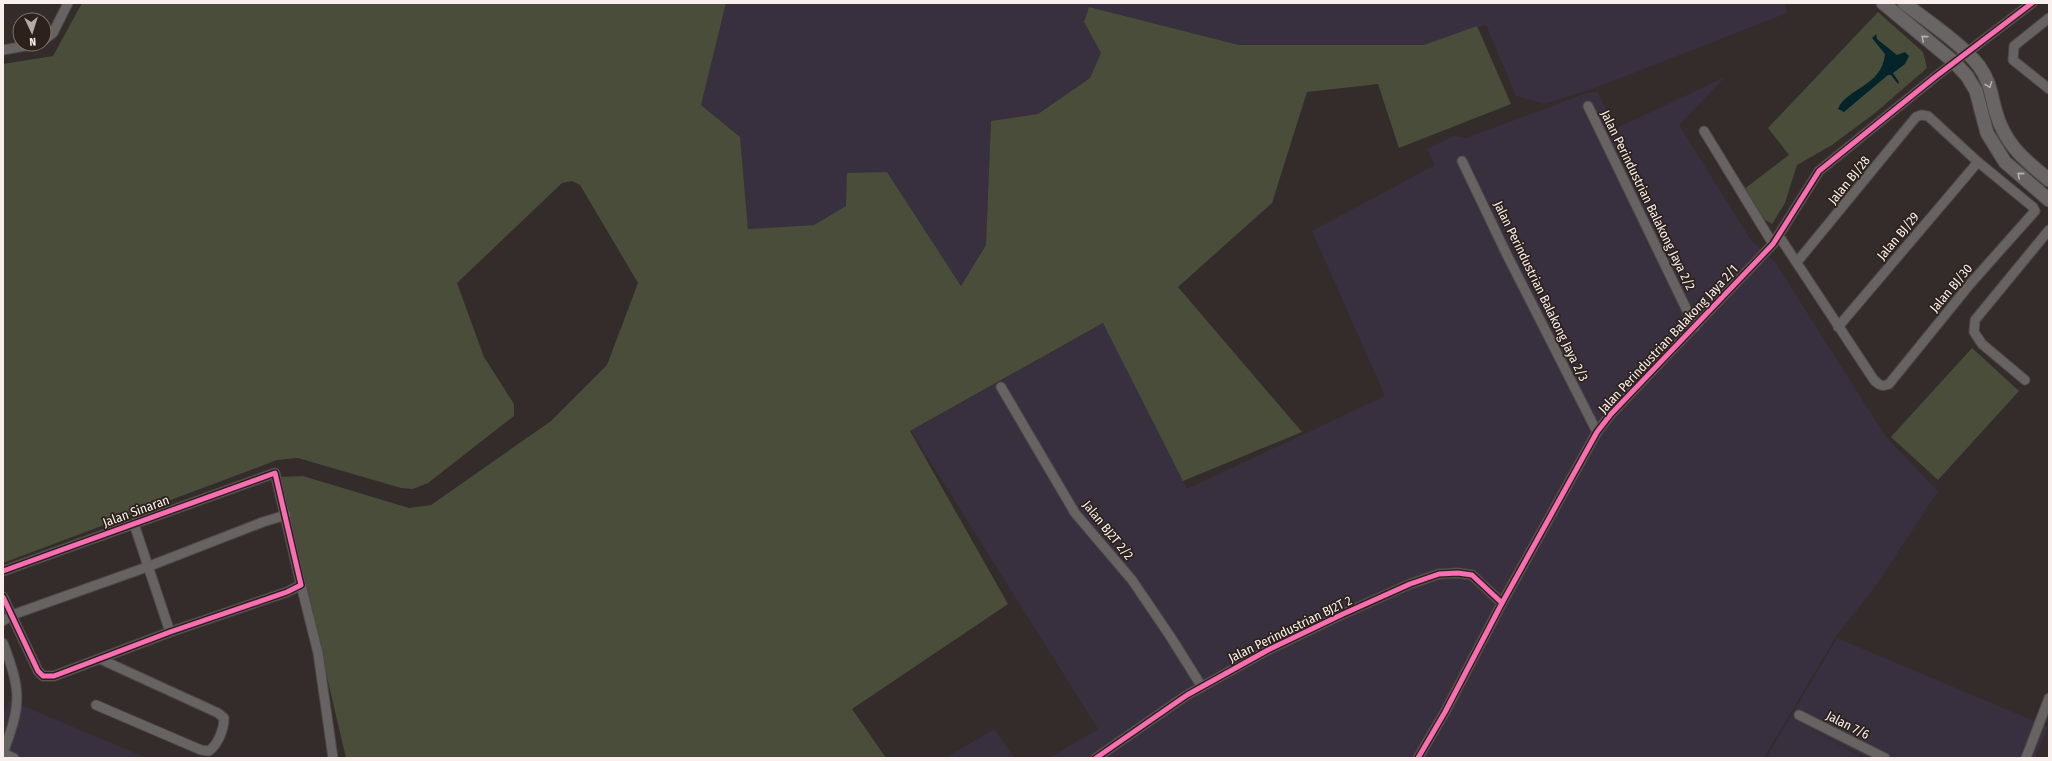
<svg xmlns="http://www.w3.org/2000/svg" width="2052" height="761" font-family="'Fira Sans Condensed',sans-serif">
<style>
.industrial{fill:#38303f}
.green{fill:#494d3a}
.water{fill:#05242a}
.lines{fill:none;stroke-linecap:round;stroke-linejoin:round}
.street-casing{stroke:#4e4846;stroke-width:11}
.secondary-casing{stroke:#4e4846;stroke-width:15}
.street{stroke:#676363;stroke-width:9}
.secondary{stroke:#696565;stroke-width:13}
.cycleway-casing{stroke:#2d211c;stroke-width:8}
.cycleway{stroke:#f96db3;stroke-width:5}
.oneway{stroke:#b8b1b0}
.labels{text-anchor:middle;dominant-baseline:central;stroke-width:3.5;stroke-linejoin:round;paint-order:stroke}
.street-label{font-size:13px;fill:#f9f0ed;stroke:#2d211c}
</style>
<rect width="100%" height="100%" fill="#332c2a"/>
<g class="industrial">
<polygon points="726,3 1785,3 1787,13 1595,88 1544,104 1516,96 1486,25 1424,45 1239,45 1089,7 1084,22 1101,53 1090,78 1038,114 991,121 986,245 961,286 887,172 846,206 814,225 748,229 740,137 701,105"/>
<polygon points="1725,77 1679,125 1751,240 1775,262 1886,437 1938,491 1877,584 1837,635 1764,758 1049,758 1098,729 911,431 1107,321 1187,489 1385,396 1312,231 1435,165 1427,149 1453,136 1466,138 1587,93 1598,92 1615,129"/>
<polygon points="1837,638 2048,727 2035,758 1867,758 1814,731 1863,758 1766,758"/>
<polygon points="9,700 147,758 3,758 3,717"/>
<polygon points="994,729 1015,758 946,758"/>
</g>
<g class="green">
<polygon points="82,3 726,3 701,105 740,137 748,229 814,225 846,206 847,173 887,172 961,286 986,245 991,121 1038,114 1090,78 1101,53 1084,22 1089,7 1239,45 1424,45 1477,26 1511,104 1399,148 1378,84 1307,92 1272,203 1178,287 1302,432 1183,481 1103,323 910,431 1008,604 852,709 886,758 346,758 280,477 303,476 409,508 431,505 551,421 607,365 638,283 580,185 572,181 562,183 457,283 484,357 514,404 514,416 428,483 413,489 401,488 298,458 277,460 3,563 3,64 53,56"/>
<polygon points="1878,12 1923,52 1927,68 1875,113 1832,145 1797,165 1785,203 1772,224 1765,220 1743,190 1789,155 1768,128"/>
<polygon points="1972,348 2019,391 1938,480 1891,437"/>
</g>
<path class="water" d="M1876,34L1877,39L1897,55L1905,52L1909,56L1905,64L1893,73L1899,82L1898,84L1891,75H1888L1844,112L1838,109C1846,88 1882,87 1885,54L1872,38Z"/>
<g class="lines">
<g class="street-casing">
<g id="street">
<polyline points="2049,18 2014,46 2013,60 2049,89"/>
<polyline points="44,40 53,33 68,3"/>
<polyline points="3,50 36,44"/>
<polyline points="1588,106 1695,327"/>
<polyline points="1704,131 1773,244"/>
<polyline points="1462,161 1507,255 1597,432"/>
<path d="M1779,236L1874,380C1879,385 1882,387 1889,384L1971,283L2035,211L2033,207L1978,162L1928,116L1921,115L1916,117L1797,262"/>
<polyline points="1838,327 1978,162"/>
<polyline points="2025,380 1982,344 1974,332 1975,320 2049,230"/>
<polyline points="1001,387 1075,513 1132,580 1170,636 1202,687"/>
<polyline points="134,524 170,632"/>
<polyline points="3,571 275,473 301,585 287,592 170,632 54,676 43,676 38,671 3,597"/>
<polyline points="301,585 318,653 333,758"/>
<polyline points="3,621 12,615 147,567 263,522 286,515"/>
<path d="M3,643C22,692 21,705 3,753L14,758"/>
<path d="M96,705L201,750L209,751C218,744 224,730 224,718L218,713L100,659"/>
<polyline points="1799,715 1885,758"/>
<polyline points="1096,758 1187,695 1268,650 1343,614 1410,584 1439,574 1458,573 1472,575 1502,603"/>
<polyline points="1418,758 1445,712 1502,603 1597,432 1611,414 1773,244 1819,171 1935,77 2032,3"/>
<polyline points="2026,758 2049,698"/>
</g>
</g>
<g class="secondary-casing">
<g id="secondary">
<polyline points="1883,3 1954,62 1967,76 1976,91 1987,133 2005,162 2049,200"/>
<path d="M1904,3C1926,20 1963,45 1979,66C1994,86 1991,106 2001,126C2012,151 2029,163 2049,180"/>
</g>
</g>
<use href="#street" class="street"/>
<use href="#secondary" class="secondary"/>
<g class="cycleway-casing">
<g id="cycleway">
<polyline points="3,571 275,473 301,585 287,592 170,632 54,676 43,676 38,671 3,597"/>
<polyline points="1096,758 1187,695 1268,650 1343,614 1410,584 1439,574 1458,573 1472,575 1502,603"/>
<polyline points="1418,758 1445,712 1502,603 1597,432 1611,414 1773,244 1819,171 1935,77 2032,3"/>
</g>
</g>
<use href="#cycleway" class="cycleway"/>
</g>
<defs><path id="oneway-chevron" d="M-2-3.5L2.5 0L-2 3.5" fill="none" stroke-width="1.6" stroke-linecap="round" stroke-linejoin="round"/></defs>
<g class="oneway">
<use href="#oneway-chevron" transform="translate(1924 38) rotate(-140)"/>
<use href="#oneway-chevron" transform="translate(1989 85) rotate(69)"/>
<use href="#oneway-chevron" transform="translate(2020 175) rotate(-139)"/>
</g>
<g class="labels">
<g class="street-label">
<text transform="translate(1849 180) rotate(-51)">Jalan BJ/28</text>
<text transform="translate(1648 200) rotate(64)">Jalan Perindustrian Balakong Jaya 2/2</text>
<text transform="translate(1898 236) rotate(-50)">Jalan BJ/29</text>
<text transform="translate(1951 288) rotate(-50)">Jalan BJ/30</text>
<text transform="translate(1541 291) rotate(64)">Jalan Perindustrian Balakong Jaya 2/3</text>
<text transform="translate(1668 339) rotate(-47)">Jalan Perindustrian Balakong Jaya 2/1</text>
<text transform="translate(136 511) rotate(-20)">Jalan Sinaran</text>
<text transform="translate(1108 530) rotate(51)">Jalan BJ2T 2/2</text>
<text transform="translate(1290 629) rotate(-26)">Jalan Perindustrian BJ2T 2</text>
<text transform="translate(1848 725) rotate(27)">Jalan 7/6</text>
</g>
</g>
<rect width="2052" height="761" fill="none" stroke="#f9f0ed" stroke-width="8"/>
<g transform="translate(32 32) rotate(176)"><circle r="19" fill="#2d211c" stroke="#7f7470"/>
<path d="M0-3L7 15L0 10L-7 15Z" fill="#b4aba9"/>
<text y="-6" font-size="11" font-weight="bold" text-anchor="middle" fill="#f9f0ed">N</text>
</g>
</svg>
